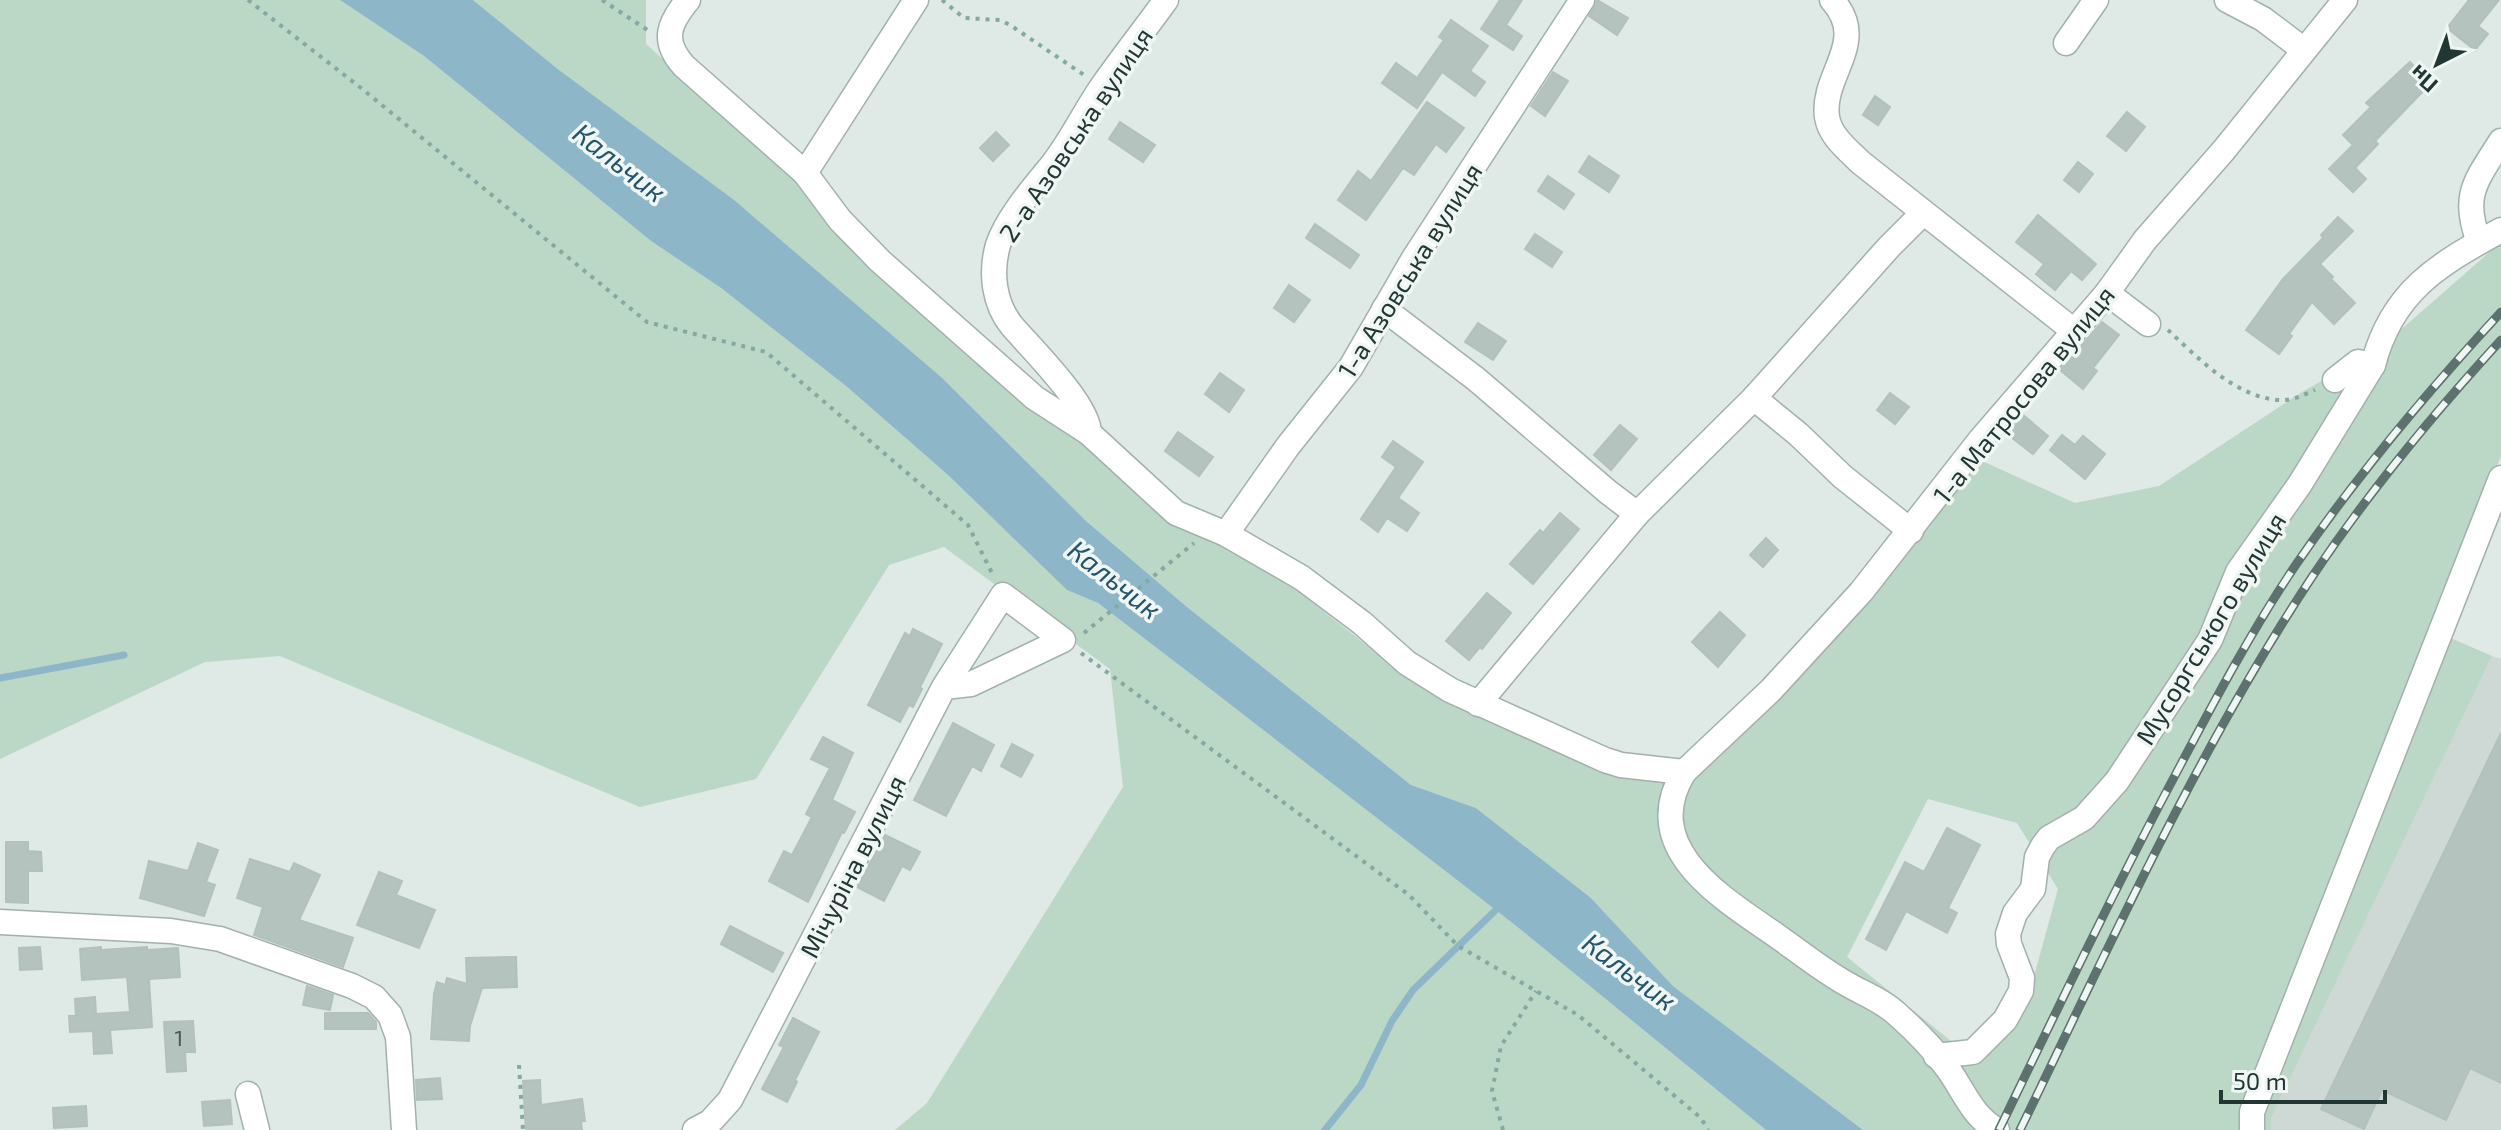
<svg xmlns="http://www.w3.org/2000/svg" width="2501" height="1130" font-family="'Exo 2',sans-serif">
<style>
.built{fill:#ced8d5}
.green{fill:#bbd7c6;fill-rule:evenodd}
.water{fill:#8db7c8}
.lines{fill:none;stroke-linecap:round;stroke-linejoin:round}
.stream{stroke:#8db7c8;stroke-width:7}
.building{fill:#b5c3bf;stroke:#b3c1bd;stroke-width:2}
.minor-casing{stroke:#a3b0ad;stroke-width:27}
.path{stroke:#84a8a2;stroke-width:4;stroke-dasharray:4 6;stroke-linecap:butt}
.minor{stroke:#fff;stroke-width:24}
.rail-casing{stroke:#5d726f;stroke-width:9}
.rail{stroke:#eff6f3;stroke-width:6;stroke-dasharray:18;stroke-linecap:butt}
.labels{text-anchor:middle;dominant-baseline:central;stroke-width:7;stroke-linejoin:round;paint-order:stroke}
.number-label{font-size:22px;fill:#475a57}
.street-label{font-size:26px;fill:#223734;stroke:#eff6f3}
.water-label{font-size:28px;font-style:italic;fill:#24556b;stroke:#eff6f3}
</style>
<rect width="100%" height="100%" fill="#dfe9e6"/>
<polygon class="built" points="2492,656 2501,659 2501,1130 2271,1130 2271,1118"/>
<g class="green">
<polygon points="0,0 340,0 424,56 651,241 721,288 846,386 948,475 1067,590 1098,603 1209,688 1515,925 1766,1130 895,1130 927,1103 1123,787 1110,669 944,547 889,565 756,779 640,807 280,656 205,662 0,759"/>
<path d="M473,0H646V44L793,175L831,230L1018,397L1061,412L1135,493L1171,522L1204,535L1290,585L1403,674L1466,710L1587,765L1614,772L1683,770L1971,456L2075,503L2159,486L2302,392L2380,348L2501,242V456L2432,630L2492,656L2271,1118V1130H1863L1673,986L1591,898L1476,808L1411,785L1187,607L559,70ZM1928,799L2017,823L2058,889L2028,998L1977,1062L1847,957Z"/>
</g>
<polygon class="water" points="340,0 473,0 559,70 734,200 941,377 1085,520 1187,607 1411,785 1476,808 1591,898 1673,986 1863,1130 1766,1130 1515,925 1209,688 1098,603 1067,590 948,475 846,386 721,288 651,241 424,56"/>
<g class="lines">
<g class="stream">
<polyline points="0,678 124,655"/>
<polyline points="1325,1130 1361,1085 1392,1021 1413,990 1502,904"/>
</g>
</g>
<g class="building">
<polygon points="1500,0 1522,0 1506,25 1522,36 1513,50 1481,29"/>
<polygon points="1597,0 1628,18 1617,35 1589,16"/>
<polygon points="2469,0 2499,0 2478,26 2488,34 2475,50 2447,28"/>
<polygon points="1451,20 1488,46 1470,71 1485,82 1475,96 1442,72 1417,108 1382,83 1396,63 1417,78 1444,40 1439,37"/>
<polygon points="2410,62 2431,83 2375,141 2378,144 2355,168 2366,179 2353,192 2329,169 2353,145 2343,135 2371,107 2366,103"/>
<polygon points="1553,72 1568,81 1545,116 1531,106"/>
<polygon points="1875,96 1890,107 1878,125 1863,115"/>
<polygon points="1427,102 1464,128 1446,152 1436,144 1414,175 1403,168 1366,220 1338,200 1358,171 1371,181"/>
<polygon points="2127,112 2145,127 2126,151 2107,136"/>
<polygon points="1120,122 1155,145 1143,162 1109,139"/>
<polygon points="996,132 1009,145 993,161 980,148"/>
<polygon points="1589,156 1619,176 1609,192 1579,172"/>
<polygon points="2078,162 2093,174 2079,192 2064,180"/>
<polygon points="1548,176 1574,194 1564,209 1538,191"/>
<polygon points="2038,215 2096,264 2082,280 2071,271 2055,290 2036,274 2044,264 2016,242"/>
<polygon points="2338,217 2353,231 2320,264 2333,277 2331,279 2355,303 2334,324 2312,302 2289,334 2292,336 2279,354 2246,330 2283,279 2323,238 2321,235"/>
<polygon points="1315,224 1359,255 1350,268 1306,238"/>
<polygon points="1535,234 1562,252 1552,267 1525,249"/>
<polygon points="1289,285 1310,300 1294,322 1274,308"/>
<polygon points="2102,322 2119,335 2093,368 2097,371 2083,389 2060,370"/>
<polygon points="1478,323 1506,341 1493,360 1465,342"/>
<polygon points="1220,373 1244,390 1229,412 1205,394"/>
<polygon points="1890,393 1909,407 1895,424 1877,410"/>
<polygon points="2022,414 2048,436 2033,454 2006,433"/>
<polygon points="1620,425 1637,439 1611,470 1594,455"/>
<polygon points="1178,432 1213,457 1199,476 1165,451"/>
<polygon points="2062,435 2075,445 2083,436 2105,454 2085,479 2050,450"/>
<polygon points="1393,441 1423,462 1398,498 1419,513 1407,531 1387,518 1378,532 1361,519 1396,467 1382,457"/>
<polygon points="1560,513 1579,529 1533,584 1510,564 1540,530 1543,533"/>
<polygon points="1766,538 1778,550 1763,567 1750,555"/>
<polygon points="1487,593 1511,613 1482,649 1480,647 1469,660 1446,641"/>
<polygon points="1720,612 1745,635 1718,667 1692,642"/>
<polygon points="913,629 942,644 920,687 922,689 913,707 909,705 900,722 868,705 905,633 910,636"/>
<polygon points="953,723 994,745 981,771 972,766 946,816 914,800"/>
<polygon points="2501,733 2501,1083 2470,1068 2446,1120 2382,1090 2364,1129 2321,1109"/>
<polygon points="823,737 853,753 832,800 855,812 844,833 842,832 808,902 769,881 784,851 792,855 812,817 806,814 830,768 811,759"/>
<polygon points="1012,744 1033,755 1021,777 1001,766"/>
<polygon points="1947,828 1980,845 1948,908 1957,913 1947,933 1906,911 1886,950 1866,939 1905,862 1924,872"/>
<polygon points="885,835 920,852 910,870 902,866 884,901 857,887"/>
<polygon points="6,842 28,842 28,851 41,852 42,871 28,871 28,903 6,902"/>
<polygon points="198,843 218,850 206,882 215,885 204,916 140,898 149,861 188,871"/>
<polygon points="250,859 290,872 294,863 320,875 299,920 353,938 343,967 254,935 263,907 237,898"/>
<polygon points="379,872 402,881 396,895 435,910 419,948 357,925"/>
<polygon points="730,926 783,953 773,972 721,944"/>
<polygon points="40,947 42,969 20,970 19,948"/>
<polygon points="101,947 101,950 147,947 147,950 178,948 180,977 149,979 152,1027 110,1030 112,1053 94,1054 93,1031 70,1032 69,1016 76,1016 75,999 95,997 96,1014 130,1012 127,977 82,980 80,949"/>
<polygon points="516,957 517,987 482,988 470,1026 469,1041 431,1039 434,994 437,982 445,985 447,978 467,984 466,958"/>
<polygon points="307,986 333,995 330,1010 303,1005"/>
<polygon points="325,1013 368,1013 376,1022 376,1029 325,1029"/>
<polygon points="793,1018 819,1032 795,1080 797,1082 787,1102 762,1089 784,1047 779,1045"/>
<polygon points="193,1021 195,1052 185,1052 186,1071 167,1072 164,1022"/>
<polygon points="440,1078 442,1099 417,1100 416,1080"/>
<polygon points="540,1080 541,1105 582,1099 585,1121 581,1121 582,1130 526,1130 523,1081"/>
<polygon points="230,1100 232,1124 204,1126 202,1102"/>
<polygon points="86,1106 87,1126 54,1128 53,1108"/>
</g>
<g class="lines">
<g class="minor-casing">
<g id="minor">
<path d="M688,0C669,23 661,41 684,66L805,173L840,220L880,261L1035,398L1089,433L1176,513L1226,534L1302,578L1362,623L1407,663L1450,690L1605,760L1621,765L1684,772"/>
<path d="M1832,0C1870,42 1821,74 1827,117C1830,136 1847,149 1860,162L2074,331"/>
<polyline points="2227,0 2263,19 2304,50"/>
<polyline points="2066,43 2096,0"/>
<polyline points="805,173 916,0"/>
<path d="M2479,242C2461,195 2476,181 2501,141"/>
<polyline points="2107,293 2148,324"/>
<polyline points="1384,309 1476,379 1608,492 1637,514"/>
<polyline points="2335,380 2358,362 2373,365"/>
<polyline points="1754,398 1798,434 1843,477 1911,531"/>
<path d="M1089,433C1089,405 1031,348 1012,326C994,304 990,273 998,245C1007,218 1034,187 1052,165C1071,141 1084,113 1101,88C1122,58 1145,29 1166,0"/>
<polyline points="1226,534 1288,446 1351,367 1414,258 1582,0"/>
<polyline points="1478,704 1637,514 1754,398 1889,247 1923,213"/>
<polyline points="0,922 171,931 220,939 352,986 374,997 390,1015 398,1037 404,1130"/>
<path d="M1936,1056L1973,1052L2005,1020L2021,991L2022,978L2009,944L2008,934L2015,913L2033,889L2037,857L2043,846L2049,838L2084,818L2117,781L2210,640L2238,572L2300,484L2373,365C2392,291 2438,265 2501,230"/>
<polyline points="248,1094 257,1130"/>
<polyline points="695,1130 710,1122 730,1100 944,687 1003,595 1063,640 971,684 944,687"/>
<path d="M1997,1130C1972,1116 1964,1091 1948,1069C1935,1051 1916,1031 1899,1016C1884,1001 1864,994 1847,984C1822,970 1800,952 1777,936C1724,899 1637,849 1684,772L1771,690L1861,592L1981,439L2107,293L2145,240L2224,150L2345,0"/>
<polyline points="2252,1130 2252,1112 2501,478"/>
</g>
</g>
<g class="path">
<polyline points="248,0 361,88 647,322 766,352 968,525 993,575"/>
<polyline points="602,0 649,31"/>
<polyline points="942,0 964,18 1000,20 1010,25 1084,75"/>
<path d="M2168,330C2198,358 2235,397 2279,400C2292,401 2303,395 2315,390"/>
<polyline points="1084,633 1194,543"/>
<polyline points="1081,653 1409,895 1458,946 1578,1015 1701,1118 1708,1130"/>
<polyline points="519,1065 523,1130"/>
<polyline points="1503,1130 1492,1091 1501,1046 1536,991"/>
</g>
<use href="#minor" class="minor"/>
<g class="rail-casing">
<g id="rail">
<path d="M1999,1130C2058,1008 2116,886 2180,766C2216,698 2252,630 2295,566C2357,475 2427,392 2501,312"/>
<path d="M2020,1130C2111,943 2197,751 2312,577C2368,493 2433,414 2501,340"/>
</g>
</g>
<use href="#rail" class="rail"/>
</g>
<g class="labels">
<g class="number-label">
<text x="179" y="1037">1</text>
</g>
<g class="street-label">
<text transform="translate(1075 134) rotate(-56)">2-а Азовська вулиця</text>
<text transform="translate(1409 270) rotate(-58)">1-а Азовська вулиця</text>
<text transform="translate(2023 394) rotate(-51)">1-а Матросова вулиця</text>
<text transform="translate(2210 628) rotate(-59)">Мусоргського вулиця</text>
<text transform="translate(852 866) rotate(-63)">Мічуріна вулиця</text>
</g>
<g class="water-label">
<text transform="translate(620 162) rotate(38)">Кальчик</text>
<text transform="translate(1115 579) rotate(38)">Кальчик</text>
<text transform="translate(1630 971) rotate(37)">Кальчик</text>
</g>
</g>
<g transform="translate(2437 64) rotate(222)" stroke="#eff6f3" stroke-width="6" paint-order="stroke">
<path d="M0-6L14 30L0 20L-14 30Z" fill="#223734"/>
<text y="-12" font-size="22" font-weight="bold" text-anchor="middle" fill="#223734">Пн</text>
</g>
<path d="M2221 1090v12h164v-12" fill="none" stroke="#223734" stroke-width="4"/>
<text x="2233" y="1090" font-size="24" fill="#223734" stroke="#eff6f3" stroke-width="6" paint-order="stroke">50 m</text>
</svg>
